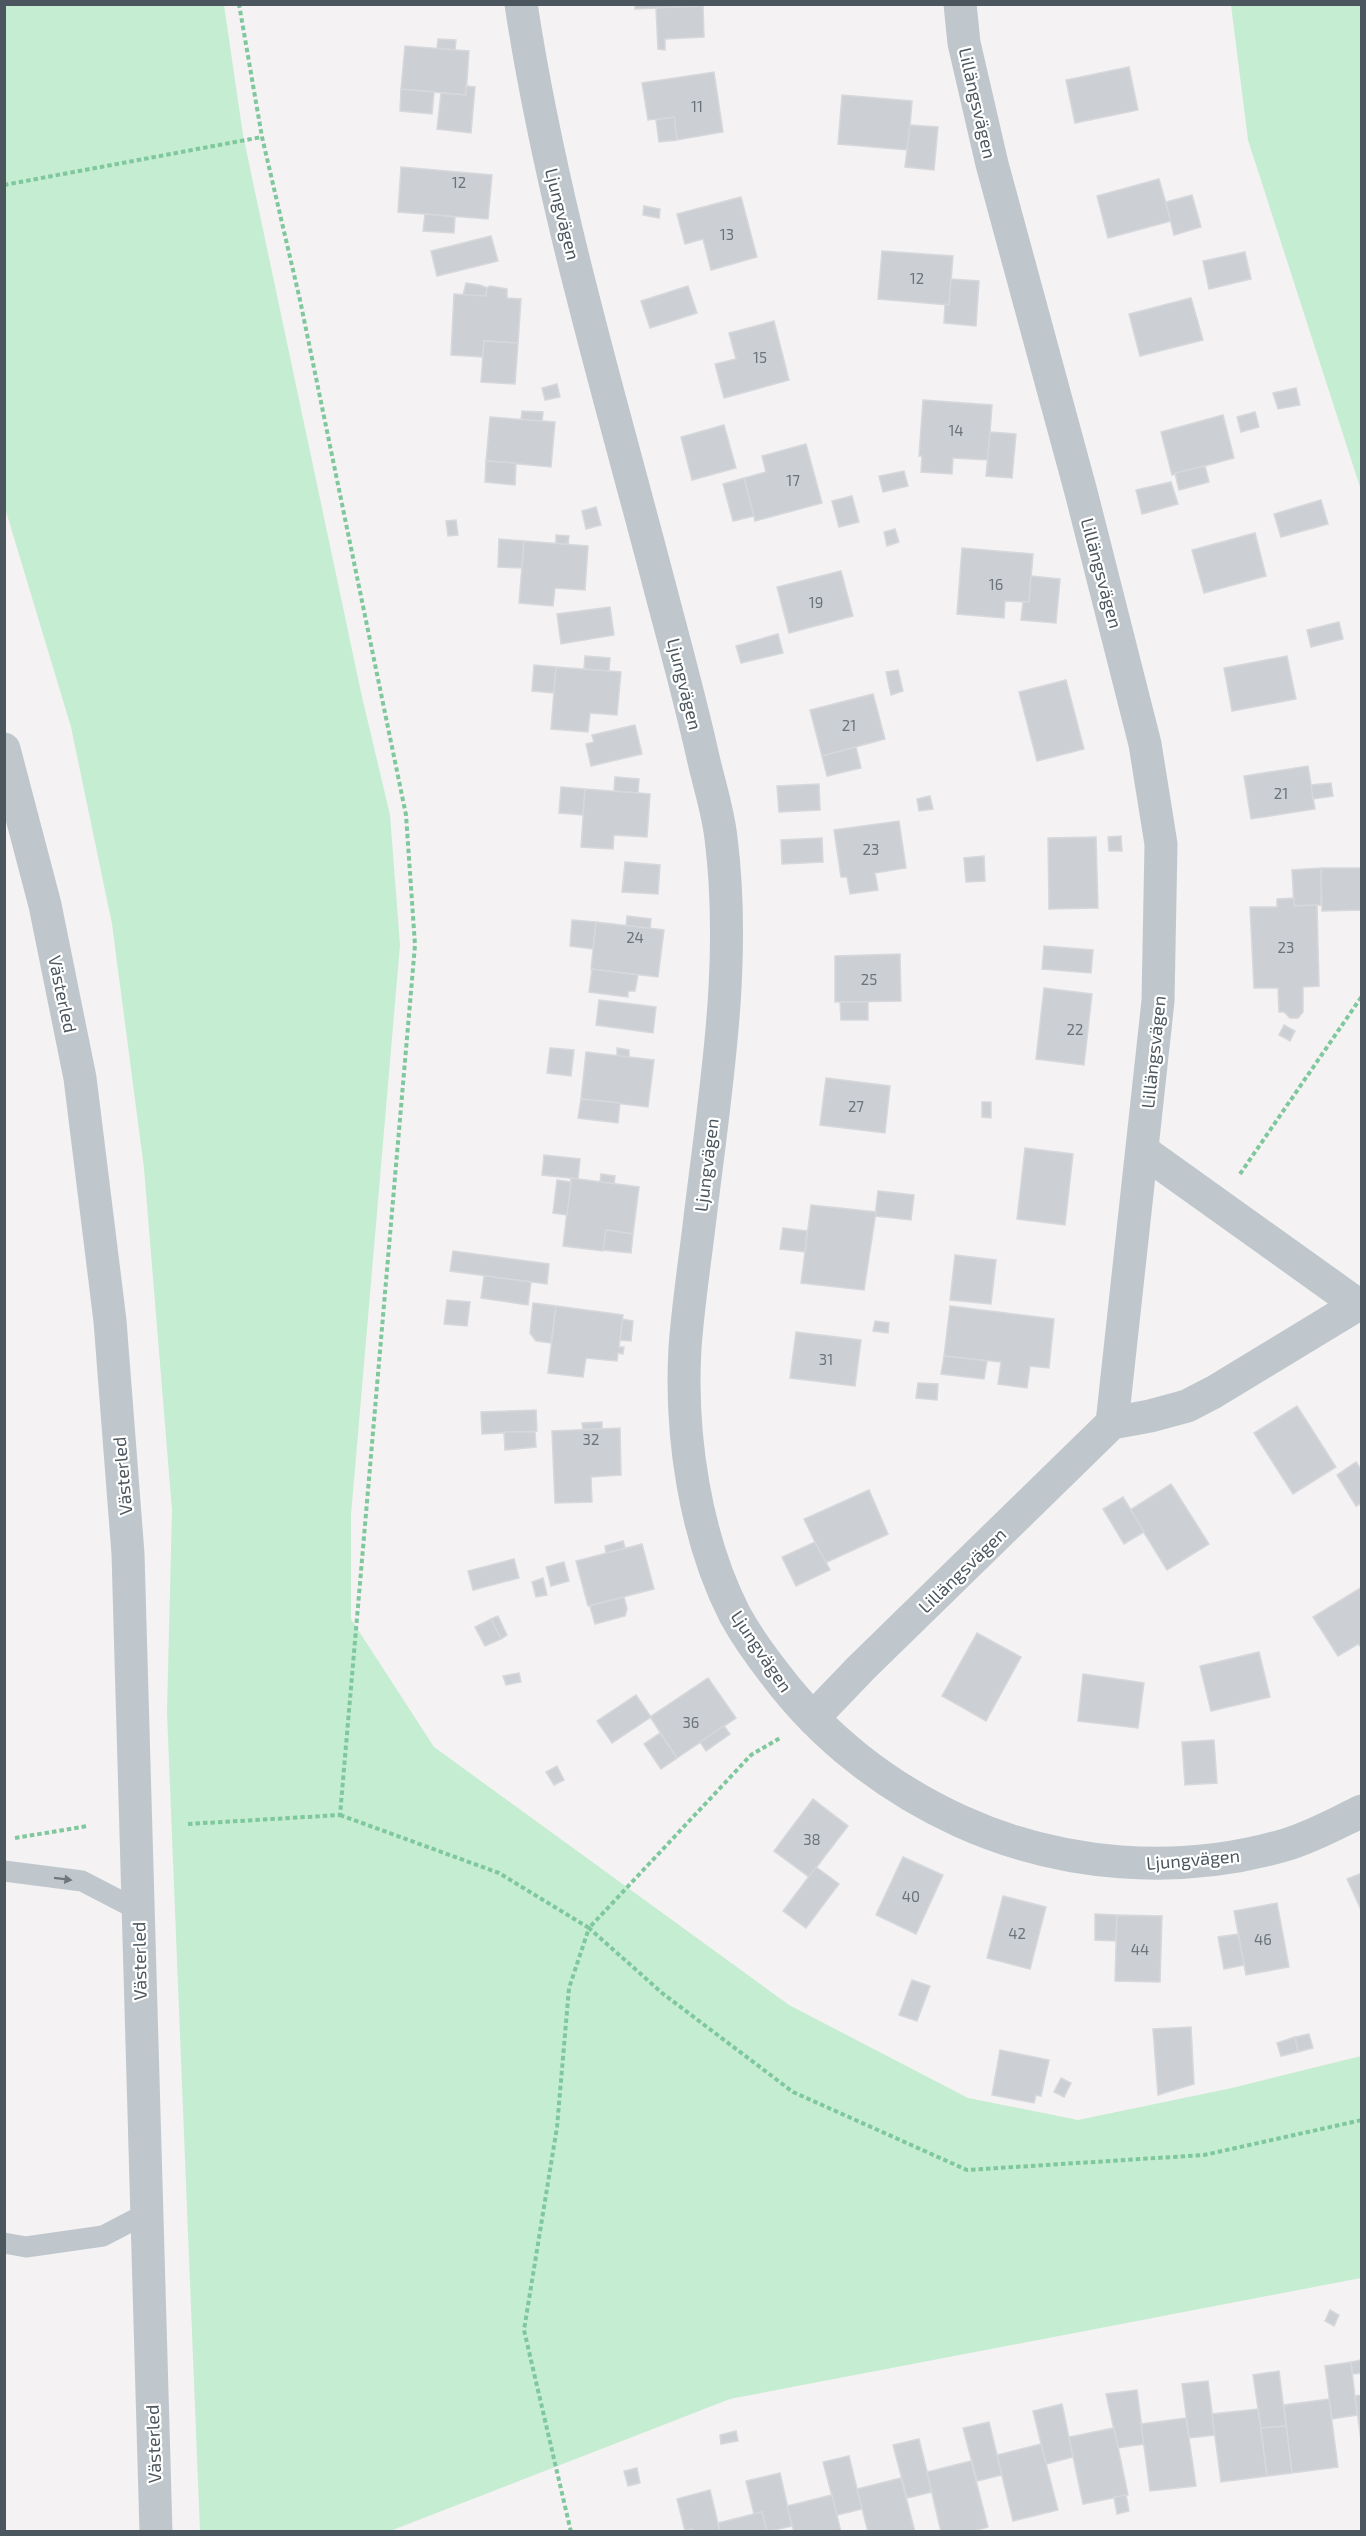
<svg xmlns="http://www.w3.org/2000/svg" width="1366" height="2536" font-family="'Exo 2',sans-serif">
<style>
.green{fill:#c5edd1}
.building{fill:#cccfd3;stroke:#d6d8dc;stroke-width:1.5}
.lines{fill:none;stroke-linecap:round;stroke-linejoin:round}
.path{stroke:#7fc89e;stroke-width:4;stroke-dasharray:4.5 3;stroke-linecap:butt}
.service{stroke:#bfc7cd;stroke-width:21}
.minor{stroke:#bfc7cd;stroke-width:33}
.tertiary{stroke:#bfc7cd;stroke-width:33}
.oneway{fill:#6e787f}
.labels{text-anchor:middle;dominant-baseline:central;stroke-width:4.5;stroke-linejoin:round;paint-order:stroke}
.number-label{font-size:15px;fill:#6b747b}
.street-label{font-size:18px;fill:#4b565e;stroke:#fff}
</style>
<rect width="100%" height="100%" fill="#f4f2f2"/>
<g class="green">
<polygon points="4,5 224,5 243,135 362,697 390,815 400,945 351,1515 351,1619 434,1747 789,2005 968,2098 1078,2120 1232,2088 1361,2056 1361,2278 730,2399 390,2531 200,2531 167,1712 172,1510 144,1168 112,924 71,727 5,508"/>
<polygon points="1231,5 1361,5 1361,490 1248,140"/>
</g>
<g class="building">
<polygon points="635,4 702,4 703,6 635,9"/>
<polygon points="703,6 704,37 665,39 665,50 658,49 656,8"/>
<polygon points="438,39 456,40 455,50 437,48"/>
<polygon points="405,46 469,51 466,95 401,89"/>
<polygon points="1129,67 1138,110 1075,123 1066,80"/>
<polygon points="714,72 723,132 677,140 674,117 648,120 642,83"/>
<polygon points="466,86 475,87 471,133 437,129 441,93 466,95"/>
<polygon points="401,89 434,92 432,114 400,111"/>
<polygon points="842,95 912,101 908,150 838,144"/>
<polygon points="674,117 677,140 659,142 656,120"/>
<polygon points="910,125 938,127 934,170 905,167"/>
<polygon points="401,167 492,175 488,219 398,212"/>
<polygon points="1159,179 1171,221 1108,238 1097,196"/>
<polygon points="1192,195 1201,227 1174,235 1166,202"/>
<polygon points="741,197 757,257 711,270 703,239 685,244 677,214"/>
<polygon points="644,206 660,209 659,218 643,215"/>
<polygon points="425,214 455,217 454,233 423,231"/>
<polygon points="491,236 498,261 437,276 431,251"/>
<polygon points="882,251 953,256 949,305 878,299"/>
<polygon points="1245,252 1251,279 1209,289 1203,261"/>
<polygon points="951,279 979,281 976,326 944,323 945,304 949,305"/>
<polygon points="466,283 480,285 487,288 486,296 463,295"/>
<polygon points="490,286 507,289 507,298 521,299 518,343 484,341 483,357 451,355 454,294 486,296 487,288"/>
<polygon points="688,286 697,313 650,328 641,301"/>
<polygon points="1191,298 1203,340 1140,356 1129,314"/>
<polygon points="774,321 789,380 724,398 715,364 736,359 729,333"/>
<polygon points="484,341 518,343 515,384 481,382"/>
<polygon points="557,384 560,397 545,400 542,388"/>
<polygon points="1296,388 1300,405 1278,409 1273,393"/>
<polygon points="923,400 992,405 988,460 953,458 952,474 921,472 922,456 919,456"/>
<polygon points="522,411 543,412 542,422 521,420"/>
<polygon points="1255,412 1259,427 1241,432 1237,417"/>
<polygon points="1223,415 1234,458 1172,475 1161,432"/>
<polygon points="490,417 555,422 551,467 486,461"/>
<polygon points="724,425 736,468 692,480 681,437"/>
<polygon points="990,432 1016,434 1012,478 986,476"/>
<polygon points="806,444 822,503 755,521 744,478 766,472 762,456"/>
<polygon points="486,461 516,463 515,485 485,482"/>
<polygon points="1205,466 1209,482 1179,490 1175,473"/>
<polygon points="904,471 908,486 883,492 879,476"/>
<polygon points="744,478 754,516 733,521 723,484"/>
<polygon points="1171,482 1178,504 1142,514 1136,490"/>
<polygon points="852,496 859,522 839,527 832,501"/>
<polygon points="1321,500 1328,524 1281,537 1274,514"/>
<polygon points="596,507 601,525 586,529 582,511"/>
<polygon points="456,520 458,535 448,536 446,521"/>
<polygon points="895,529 899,542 887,546 884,532"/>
<polygon points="1255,533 1266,576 1204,593 1192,550"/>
<polygon points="556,535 569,536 568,544 556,544"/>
<polygon points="499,539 524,541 522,568 498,567"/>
<polygon points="524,541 588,546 585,590 555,588 553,606 519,603"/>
<polygon points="962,548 1033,554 1029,602 1005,601 1004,618 957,614"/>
<polygon points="841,571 853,616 789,633 777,587"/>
<polygon points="1031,576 1060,579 1056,623 1021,620 1023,602 1029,602"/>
<polygon points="610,607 614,635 561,644 557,614"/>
<polygon points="1339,622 1343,639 1311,647 1307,630"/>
<polygon points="778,634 783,653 741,663 736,646"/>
<polygon points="585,656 610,658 609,671 584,669"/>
<polygon points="1287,656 1296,699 1232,711 1224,668"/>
<polygon points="534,665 556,667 554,693 532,691"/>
<polygon points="556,667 621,672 617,715 590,713 588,732 551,729"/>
<polygon points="898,670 903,691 891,695 886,672"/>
<polygon points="1066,680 1084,749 1037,761 1019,692"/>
<polygon points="873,694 885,739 822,756 810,710"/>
<polygon points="635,725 642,754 591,766 586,744 594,742 592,735"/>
<polygon points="856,747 861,768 827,776 822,756"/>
<polygon points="1308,766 1315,809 1251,819 1244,776"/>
<polygon points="615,777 639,779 638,793 614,791"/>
<polygon points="1331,783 1333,796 1313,799 1311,785"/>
<polygon points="819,784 820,810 779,812 777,786"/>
<polygon points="561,787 585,789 583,815 559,813"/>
<polygon points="585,789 650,794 647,837 614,835 613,849 581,847"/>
<polygon points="930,796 933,809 919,811 917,799"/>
<polygon points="899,821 906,868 875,873 878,890 850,894 847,877 841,877 834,830"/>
<polygon points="1121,836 1122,851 1109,851 1108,837"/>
<polygon points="1096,837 1098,908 1049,909 1048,838"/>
<polygon points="822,838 823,862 782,864 781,840"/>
<polygon points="984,856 985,881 966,882 964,858"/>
<polygon points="625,862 660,865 658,894 622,892"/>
<polygon points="1321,868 1362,868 1362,910 1322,911"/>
<polygon points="1321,868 1321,905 1294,906 1292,870"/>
<polygon points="1294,898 1294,906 1317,905 1319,986 1303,987 1303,1012 1298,1018 1290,1018 1284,1012 1279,1012 1278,988 1254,988 1250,907 1277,907 1277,899"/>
<polygon points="627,916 651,919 650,929 626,926"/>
<polygon points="572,920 596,922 593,949 570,946"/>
<polygon points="596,922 664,930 658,977 591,969"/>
<polygon points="1044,946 1093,950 1091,973 1042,969"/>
<polygon points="900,954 901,1001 835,1002 835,956"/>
<polygon points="592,969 638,975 635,991 628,991 628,997 589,992"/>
<polygon points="1044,988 1092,994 1084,1065 1036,1059"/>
<polygon points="599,1000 656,1007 653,1033 596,1025"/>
<polygon points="840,1002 868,1002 868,1020 841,1020"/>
<polygon points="1284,1025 1295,1031 1290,1041 1279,1035"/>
<polygon points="550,1048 574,1050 571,1076 547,1073"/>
<polygon points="617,1048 629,1050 629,1057 617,1056"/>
<polygon points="586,1052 654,1060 648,1107 581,1099"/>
<polygon points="826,1078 890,1086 885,1133 820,1125"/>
<polygon points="581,1099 620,1103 618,1123 578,1118"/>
<polygon points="982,1102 991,1102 991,1118 982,1117"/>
<polygon points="1025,1148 1073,1154 1065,1225 1017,1219"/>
<polygon points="544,1155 580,1159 578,1179 542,1175"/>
<polygon points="601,1174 615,1176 614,1184 600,1182"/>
<polygon points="571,1178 639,1187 633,1234 606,1230 603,1251 563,1246"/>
<polygon points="557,1180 571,1182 567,1215 553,1213"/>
<polygon points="878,1191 914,1195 911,1220 875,1216"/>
<polygon points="811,1205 876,1212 864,1290 801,1283"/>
<polygon points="783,1228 807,1231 805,1252 780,1249"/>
<polygon points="606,1230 633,1234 631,1253 603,1250"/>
<polygon points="453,1251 549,1264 547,1284 450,1271"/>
<polygon points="955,1255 996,1260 991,1304 950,1300"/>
<polygon points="484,1276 531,1282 528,1305 481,1298"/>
<polygon points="447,1300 470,1302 467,1326 444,1324"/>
<polygon points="533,1303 556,1306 551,1343 536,1341 530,1333"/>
<polygon points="556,1306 623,1315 619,1347 624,1347 623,1354 618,1353 617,1361 586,1358 583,1377 548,1373"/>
<polygon points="950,1306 1054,1319 1049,1368 1030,1366 1027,1388 998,1384 1001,1362 944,1356"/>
<polygon points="623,1319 633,1321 631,1341 620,1340"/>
<polygon points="875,1321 889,1323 888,1333 873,1331"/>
<polygon points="796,1332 861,1340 855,1386 790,1378"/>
<polygon points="944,1356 987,1361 984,1379 941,1374"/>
<polygon points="918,1383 938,1384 937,1400 916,1398"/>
<polygon points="1297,1406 1336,1467 1293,1494 1254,1433"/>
<polygon points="536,1410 537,1431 482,1434 481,1412"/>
<polygon points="602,1422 602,1429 583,1430 582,1423"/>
<polygon points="620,1428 621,1475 591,1477 592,1502 555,1503 552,1431"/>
<polygon points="504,1432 535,1432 536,1447 505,1450"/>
<polygon points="1356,1462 1362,1471 1362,1503 1356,1506 1337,1475"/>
<polygon points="1171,1484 1209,1544 1167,1570 1130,1510"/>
<polygon points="869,1490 888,1534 825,1563 804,1519"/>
<polygon points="1123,1497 1144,1532 1124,1544 1103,1509"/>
<polygon points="623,1541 625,1548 606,1553 605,1546"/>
<polygon points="815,1542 830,1570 796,1586 782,1557"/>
<polygon points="642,1544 654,1589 588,1606 576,1561"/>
<polygon points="514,1559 519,1578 473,1590 468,1571"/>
<polygon points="564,1562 569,1581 551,1586 546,1567"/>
<polygon points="543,1578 547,1595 536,1597 532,1582"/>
<polygon points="1362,1587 1362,1648 1358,1644 1338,1656 1313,1617"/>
<polygon points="624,1597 627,1609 625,1616 595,1624 590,1606"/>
<polygon points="498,1616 507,1635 501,1639 491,1619"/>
<polygon points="491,1619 501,1639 485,1646 475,1627"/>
<polygon points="977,1633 1021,1657 986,1721 942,1696"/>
<polygon points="1259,1652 1270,1697 1211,1711 1200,1666"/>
<polygon points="519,1673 521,1682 506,1685 503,1676"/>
<polygon points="1083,1674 1144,1683 1138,1728 1078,1721"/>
<polygon points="708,1678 736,1718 677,1758 650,1717"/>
<polygon points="636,1695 651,1717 612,1743 597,1721"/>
<polygon points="724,1726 730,1734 706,1751 700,1742"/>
<polygon points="660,1733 677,1758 661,1769 644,1744"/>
<polygon points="1214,1740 1217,1783 1185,1785 1182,1742"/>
<polygon points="557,1766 564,1780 554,1785 546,1772"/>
<polygon points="813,1799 848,1826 809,1877 774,1851"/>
<polygon points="903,1857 943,1875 916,1934 876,1915"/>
<polygon points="816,1867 839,1884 806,1928 783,1911"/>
<polygon points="1362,1873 1362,1912 1347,1879"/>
<polygon points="1003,1896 1046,1907 1030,1969 987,1958"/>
<polygon points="1277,1903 1289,1967 1246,1975 1234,1911"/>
<polygon points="1095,1914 1117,1915 1116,1941 1095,1940"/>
<polygon points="1117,1915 1162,1916 1160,1982 1115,1981"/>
<polygon points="1238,1934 1244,1965 1224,1969 1218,1937"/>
<polygon points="912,1980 930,1986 917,2021 899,2015"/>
<polygon points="1191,2027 1194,2084 1158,2095 1153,2029"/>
<polygon points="1309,2034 1313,2048 1298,2052 1295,2037"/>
<polygon points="1295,2037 1298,2052 1281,2056 1277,2043"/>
<polygon points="1000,2050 1049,2060 1041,2096 1036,2095 1034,2103 992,2095"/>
<polygon points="1061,2078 1071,2083 1064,2097 1054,2092"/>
<polygon points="1330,2310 1339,2315 1334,2326 1325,2321"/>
<polygon points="1361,2360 1362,2373 1352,2374 1351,2362"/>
<polygon points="1351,2362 1357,2415 1332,2419 1325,2366"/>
<polygon points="1279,2371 1286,2426 1261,2428 1253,2375"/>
<polygon points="1208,2381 1215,2435 1189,2438 1182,2384"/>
<polygon points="1137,2390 1144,2444 1118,2448 1106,2394"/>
<polygon points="1362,2395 1362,2448 1355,2396"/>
<polygon points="1329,2399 1338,2467 1292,2473 1284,2405"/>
<polygon points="1062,2404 1073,2457 1046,2464 1033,2411"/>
<polygon points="1258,2409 1267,2476 1221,2482 1212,2414"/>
<polygon points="1186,2418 1196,2486 1150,2491 1141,2424"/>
<polygon points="989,2422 1002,2475 977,2481 963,2428"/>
<polygon points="1286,2426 1292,2473 1267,2476 1261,2428"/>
<polygon points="1114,2428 1128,2495 1083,2504 1069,2437"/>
<polygon points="736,2431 738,2441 721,2444 720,2435"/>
<polygon points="919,2439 932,2492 907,2498 893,2445"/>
<polygon points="1041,2444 1058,2510 1013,2521 997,2455"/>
<polygon points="849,2456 862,2509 837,2515 823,2462"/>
<polygon points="971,2461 988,2527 970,2532 941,2532 927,2472"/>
<polygon points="637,2468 640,2483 628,2486 624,2471"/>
<polygon points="780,2473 792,2526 767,2532 762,2512 754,2514 746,2481"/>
<polygon points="901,2478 915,2532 868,2532 857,2489"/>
<polygon points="710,2490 720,2532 693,2532 692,2529 685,2531 677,2499"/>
<polygon points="832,2495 841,2532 794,2532 787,2506"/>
<polygon points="1126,2495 1129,2511 1117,2514 1114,2497"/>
<polygon points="762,2512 767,2532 720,2532 718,2523"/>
</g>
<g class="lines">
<g class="path">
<polyline points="4,185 262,137"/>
<polyline points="1240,1174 1362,996"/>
<polyline points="340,1815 499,1873 589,1928 751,1755 780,1738"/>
<polyline points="188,1824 340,1815 415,945 406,815 300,300 262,137 239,4"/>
<polyline points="15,1838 88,1826"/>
<polyline points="571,2532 524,2330 557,2127 569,1988 589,1928 662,1993 793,2092 967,2170 1204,2155 1362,2120"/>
</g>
<g class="service">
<polyline points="4,1871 82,1881 138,1910"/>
<polyline points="4,2243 26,2247 103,2236 147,2213"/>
</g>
<g class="minor">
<path d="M521,4C551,201 609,392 659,584C674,641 690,699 703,757C709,784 718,811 721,838C737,965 715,1093 700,1218C695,1261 688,1305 685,1348C680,1435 695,1537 735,1615C746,1635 761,1656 775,1674C823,1738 888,1788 960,1821C1061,1867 1179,1876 1285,1845C1312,1837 1337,1823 1362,1811"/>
<polyline points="960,4 964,43 992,164 1081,492 1145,744 1161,844 1158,1001 1112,1423"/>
<polyline points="1143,1151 1357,1304"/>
<polyline points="813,1718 861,1668 1112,1423 1150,1416 1187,1406 1214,1392 1362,1302"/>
</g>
<polyline class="tertiary" points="4,749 45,905 80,1078 110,1321 128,1554 156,2532"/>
</g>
<defs><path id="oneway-solid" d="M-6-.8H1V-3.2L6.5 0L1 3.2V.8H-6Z" transform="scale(1.5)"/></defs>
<use class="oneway" href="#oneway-solid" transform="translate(63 1879) rotate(7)"/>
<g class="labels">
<g class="number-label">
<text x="697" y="106">11</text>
<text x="459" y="182">12</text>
<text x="727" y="234">13</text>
<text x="917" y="278">12</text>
<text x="760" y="357">15</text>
<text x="956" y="430">14</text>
<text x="793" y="480">17</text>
<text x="996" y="584">16</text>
<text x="816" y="602">19</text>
<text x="849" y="725">21</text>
<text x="1281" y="793">21</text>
<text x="871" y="849">23</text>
<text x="635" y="937">24</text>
<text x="1286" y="947">23</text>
<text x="869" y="979">25</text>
<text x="1075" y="1029">22</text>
<text x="856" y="1106">27</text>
<text x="826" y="1359">31</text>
<text x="591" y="1439">32</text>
<text x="691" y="1722">36</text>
<text x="812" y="1839">38</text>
<text x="911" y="1896">40</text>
<text x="1017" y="1933">42</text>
<text x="1263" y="1939">46</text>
<text x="1140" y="1949">44</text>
</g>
<g class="street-label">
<text transform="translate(978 103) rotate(77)">Lillängsvägen</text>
<text transform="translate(563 214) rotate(76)">Ljungvägen</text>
<text transform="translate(1102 573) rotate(75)">Lillängsvägen</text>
<text transform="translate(685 684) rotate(76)">Ljungvägen</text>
<text transform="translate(63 994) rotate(78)">Västerled</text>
<text transform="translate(1153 1052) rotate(-84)">Lillängsvägen</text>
<text transform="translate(706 1165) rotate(-83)">Ljungvägen</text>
<text transform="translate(122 1476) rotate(-95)">Västerled</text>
<text transform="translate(962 1570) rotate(-44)">Lillängsvägen</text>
<text transform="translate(762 1651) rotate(56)">Ljungvägen</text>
<text transform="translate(1193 1859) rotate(-5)">Ljungvägen</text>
<text transform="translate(139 1961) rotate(-91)">Västerled</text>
<text transform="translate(153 2444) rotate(-92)">Västerled</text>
</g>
</g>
<rect width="1366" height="2536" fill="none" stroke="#4b565e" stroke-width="12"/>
</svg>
